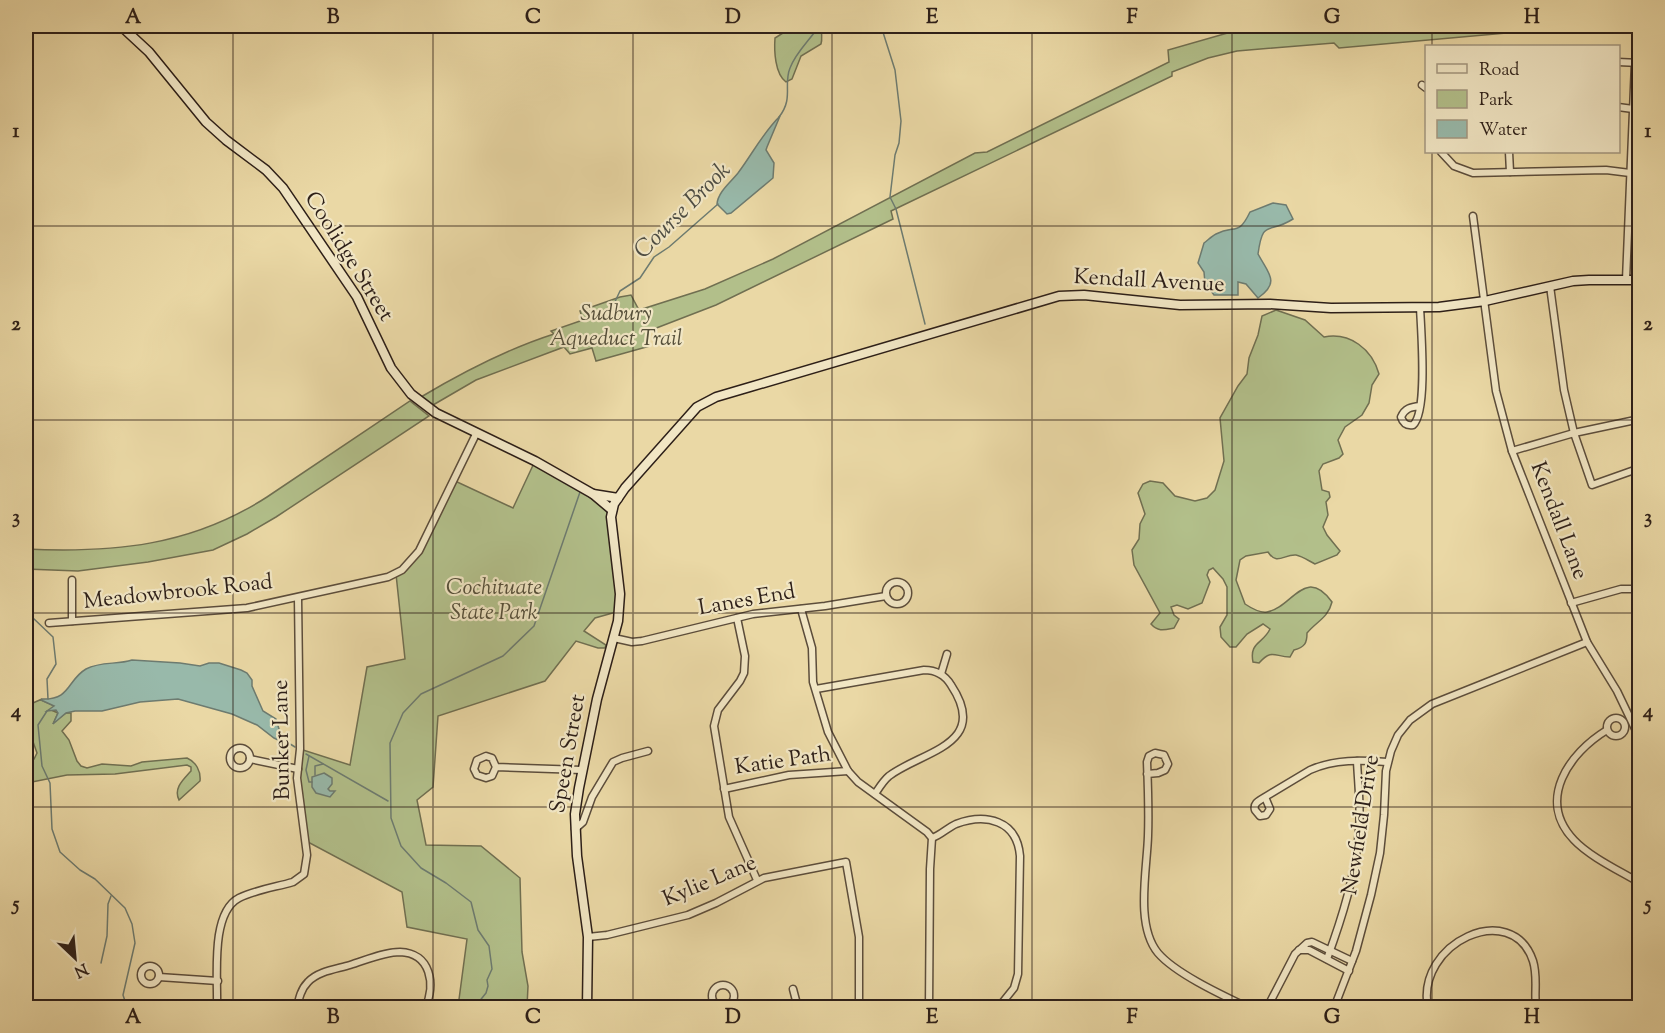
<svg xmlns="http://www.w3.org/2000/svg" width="1665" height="1033" font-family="'Sorts Mill Goudy',serif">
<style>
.green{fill:#b2bf8a;stroke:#706f51;stroke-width:1.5}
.water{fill:#98b9aa;stroke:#6d7b70;stroke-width:1.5}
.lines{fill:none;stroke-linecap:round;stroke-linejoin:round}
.stream{stroke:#6d7b70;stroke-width:1.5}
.street-casing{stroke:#5c4d3b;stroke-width:9}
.secondary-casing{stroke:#2d1f18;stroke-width:11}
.street{stroke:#f1e6c4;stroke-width:6}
.secondary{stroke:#f1e6c4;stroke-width:8}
.grid{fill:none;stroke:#2d1f18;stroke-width:1.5;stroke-opacity:0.55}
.labels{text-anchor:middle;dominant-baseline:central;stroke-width:4.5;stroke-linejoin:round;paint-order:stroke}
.street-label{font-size:22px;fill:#2d1f18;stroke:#f1e6c4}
.park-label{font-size:22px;font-style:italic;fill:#554f3a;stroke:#f1e6c4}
.water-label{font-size:24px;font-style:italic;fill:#4d4d44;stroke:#f1e6c4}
.neatline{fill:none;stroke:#2d1f18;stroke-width:2}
.grid-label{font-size:20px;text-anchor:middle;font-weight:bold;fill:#2d1f18}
</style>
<rect width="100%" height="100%" fill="#ead8a5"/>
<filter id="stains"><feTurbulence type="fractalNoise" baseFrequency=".00333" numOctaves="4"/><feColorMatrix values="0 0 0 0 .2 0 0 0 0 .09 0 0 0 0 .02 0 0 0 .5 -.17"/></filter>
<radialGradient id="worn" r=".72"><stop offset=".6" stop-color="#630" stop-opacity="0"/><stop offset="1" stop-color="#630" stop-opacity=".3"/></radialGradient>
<g class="green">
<path d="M794,26H823C820,31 823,38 821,44L801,56L792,79L786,82C775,74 774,51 775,38Z"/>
<path d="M1281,26H1586L1339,48L1334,43L1237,51L1208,58L1172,72V76L891,211L893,219L716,305L646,332L650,346L596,361L592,348L570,354L564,347L476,380L433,405L421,397C463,372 507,349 554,334L551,331L583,320L580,311L620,297L631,295L639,310L705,289L773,259L975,153L987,152L1169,62L1168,50L1231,32Z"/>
<path d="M1276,310L1305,320L1324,337C1350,332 1372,349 1379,374L1372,385L1369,403L1362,415L1345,427L1338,440L1343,454L1339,458L1323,464L1319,471L1322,490L1329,492L1330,497L1326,502L1328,515L1323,527L1327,535L1340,551L1337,555L1315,564C1309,561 1302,556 1296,555C1284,554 1277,566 1268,552L1246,556L1240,560L1236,580L1245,604C1251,608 1260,613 1267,612C1292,608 1305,565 1332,602C1328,618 1317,621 1307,633C1307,643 1305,647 1294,650L1290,657C1275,657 1272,648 1259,663L1253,662C1249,642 1263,644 1270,629L1263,624L1247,634L1236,647H1230L1221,637L1220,627L1227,615V587L1223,579L1213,568L1209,570L1207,575L1210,582L1202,603L1188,609L1177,605L1171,607L1174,615L1179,619L1174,628C1164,630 1158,632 1151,624L1160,613L1134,565L1132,550L1139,539L1140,524L1145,514L1138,493L1143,484L1150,481L1163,483L1175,496L1195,501L1207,498L1215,490L1224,461L1220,418L1238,386L1247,374L1249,358L1258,335L1262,316Z"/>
<path d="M410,401L429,416L276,517L247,534L213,550L148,562L78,571L26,569V549C114,553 191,546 267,497Z"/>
<polygon points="535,461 612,510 620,611 595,618 584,631 606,645 605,648 598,648 576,641 545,681 438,716 433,787 417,800 426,845 481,846 520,878 522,952 528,986 527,1007 458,1007 467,939 407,927 402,892 306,841 298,787 300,749 350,765 367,667 405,659 396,574 414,558 453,480 513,508"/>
<path d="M42,699L41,700L55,706L51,710L58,713L54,722L66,713H71V721L62,731L69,740L77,761L81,766L87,768L102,764L131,766L142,762L187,758C196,762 201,771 200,781L179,800C173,788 184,779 191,771V767L187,765L115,774L67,775L32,782L26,780V761L34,759L37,753L31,736L26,728V706Z"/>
</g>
<g class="water">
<path d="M780,116L767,147L766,150L774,163L773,178L731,213L727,214L717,204C718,192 730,183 738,173C753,153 762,134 780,116Z"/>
<path d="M1273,203L1286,205L1293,219C1268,235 1263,218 1258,254C1268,273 1281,282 1258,298L1246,284L1238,282V295H1214L1205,283L1204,272L1198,263L1204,243C1208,240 1212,236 1216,234C1235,224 1238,237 1250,212Z"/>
<path d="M132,660L180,663L200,666L209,663H219L241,670L247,673L252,680V686L263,711L276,719L282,739L278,740L274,738L257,725L232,714L178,699L140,702L102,711H75L66,713L53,724L58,713L56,710L47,711L54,706L41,700L42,699C71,700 67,680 86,669C101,661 117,665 132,660Z"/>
<polygon points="324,773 332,778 332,784 328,789 330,791 335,791 330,797 316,793 312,787 312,777"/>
</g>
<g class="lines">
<g class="stream">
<polyline points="881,26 895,70 901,121 899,143 895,155 890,197 896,209 925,324"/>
<path d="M779,117C794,98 783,85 790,68C796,52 810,40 819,26"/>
<polyline points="612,318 612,308 620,291 640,278 654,257 669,247 718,204"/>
<polyline points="26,617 33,618 53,637 56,664 47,679 48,699"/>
<polyline points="47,711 38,725 42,766 50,783 52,829 60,852 80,870 95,879 125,908 132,924 135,943 123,995 126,1004"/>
<polyline points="282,739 295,747"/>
<polyline points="306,754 388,801"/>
<polyline points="309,756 306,770 309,782 312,782"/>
<polyline points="315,775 315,766 323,764"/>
<polyline points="101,963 107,936 108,904 111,896"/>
<polyline points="479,1008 478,1003 486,993 488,986 487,980 492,969 489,946 478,930 471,902 446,883 421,868 401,846 391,818 390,743 403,713 421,694 503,656 534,626 580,492"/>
</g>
<g class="street-casing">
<g id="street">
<polyline points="1618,62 1640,63"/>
<polyline points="1422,85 1426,88"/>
<polyline points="1618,107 1633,109"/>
<polyline points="1441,152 1454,166 1473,173 1606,170 1630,173"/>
<polyline points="1509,152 1510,172"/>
<polyline points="1473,216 1496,391 1512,451 1587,642 1617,691 1640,739"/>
<polyline points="1626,280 1635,63"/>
<polyline points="1550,286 1564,390 1574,433 1592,485 1640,468"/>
<path d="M1420,406C1411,407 1405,408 1401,417C1403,423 1406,426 1413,425C1428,412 1421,330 1420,307"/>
<polyline points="1512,451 1574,433 1640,419"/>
<polyline points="72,580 72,621"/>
<circle cx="897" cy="593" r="11"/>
<polyline points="1571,603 1621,589 1640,589"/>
<polyline points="801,609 812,648 813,682 828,732 848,771 858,782 927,832 932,838 930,869 929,1008"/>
<polyline points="737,618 745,656 744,673 740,681 718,710 714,726 729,817 757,880"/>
<polyline points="49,623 247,608 388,577 402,570 419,551 476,434"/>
<polyline points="614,638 632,642 642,641 753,614 825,606 886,596"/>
<polyline points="941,674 947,654"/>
<path d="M816,689L924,670C936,670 945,675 951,685C991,745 922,751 889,776C883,781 879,788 875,794"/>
<circle cx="1616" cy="727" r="9"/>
<path d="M1607,730C1569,753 1536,800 1574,840C1590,857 1620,871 1640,883"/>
<circle cx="240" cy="758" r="10"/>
<polyline points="250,759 298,769"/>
<polyline points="496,767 492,776 486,778 477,775 474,769 477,760 486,756 492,758 496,767 582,770"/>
<path d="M1147,774L1158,773L1165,770L1168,764L1164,755L1155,753L1149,756L1147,762C1148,787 1149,811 1148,836C1147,870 1135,925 1158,953C1176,974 1224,996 1249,1008"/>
<polyline points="724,789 789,775 848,771"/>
<path d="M1265,797L1270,809L1266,815L1260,816L1255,810C1253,803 1259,801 1265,797L1310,770C1335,759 1361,760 1387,762"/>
<polyline points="575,829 583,822 592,797 613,762 622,758 648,751"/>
<path d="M932,838C941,835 947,828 956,824C986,813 1017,820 1020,856L1018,974L1014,988L998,1008"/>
<polyline points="588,937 607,935 688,915 716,903 764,878 846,862 859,937 859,1008"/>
<polyline points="1299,950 1309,950 1349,971"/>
<path d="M1327,959C1342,918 1356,874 1359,830C1361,807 1358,783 1357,761"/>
<circle cx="150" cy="975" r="9"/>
<polyline points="159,977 218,981"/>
<circle cx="723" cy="996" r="11"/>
<polyline points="793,989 798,1008"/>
<path d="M217,1008C218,978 210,913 239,898C255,890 276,887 293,882L304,874L307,855L297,778L300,749L298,598"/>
<path d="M297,1008C299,998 301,989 308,982C318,971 337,969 350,965C366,960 384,952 400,952C431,953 436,985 425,1008"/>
<polyline points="1267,1008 1295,954 1307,943 1312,942 1352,961"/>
<polyline points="1334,1008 1356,951 1371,895 1380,853 1384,815 1386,771 1391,751 1398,735 1410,720 1432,704 1587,642"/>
<path d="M1428,1008C1415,943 1512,898 1533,961C1538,977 1534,992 1536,1008"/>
</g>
</g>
<g class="secondary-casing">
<g id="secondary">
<polyline points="121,26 149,52 206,122 226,140 266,170 283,188 357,297 391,368 411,394 436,413 535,461 593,494 612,510"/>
<polyline points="593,494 618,498"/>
<polyline points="587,1008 588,937 577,856 575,814 579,788 597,699 618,621 620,594 611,517 614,504 625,488 697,407 716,397 750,387 1059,296 1084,295 1180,305 1270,304 1331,308 1439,307 1485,301 1573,281 1589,280 1640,280"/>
</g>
</g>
<use href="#street" class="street"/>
<use href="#secondary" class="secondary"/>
</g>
<path class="grid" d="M233,26V1008M433,26V1008M633,26V1008M832,26V1008M1032,26V1008M1232,26V1008M1432,26V46M1432,152V1008M26,226H1640M26,420H1640M26,613H1640M26,807H1640"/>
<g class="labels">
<g class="street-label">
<text transform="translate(348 257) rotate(58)">Coolidge Street</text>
<text transform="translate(1149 282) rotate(3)">Kendall Avenue</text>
<text transform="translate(1558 521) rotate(69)">Kendall Lane</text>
<text transform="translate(178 593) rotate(-6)">Meadowbrook Road</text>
<text transform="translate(747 601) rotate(-10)">Lanes End</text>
<text transform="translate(283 740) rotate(-91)">Bunker Lane</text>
<text transform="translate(569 754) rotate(-80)">Speen Street</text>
<text transform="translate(783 762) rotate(-8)">Katie Path</text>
<text transform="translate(1362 825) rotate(-81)">Newfield Drive</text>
<text transform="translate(710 882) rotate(-23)">Kylie Lane</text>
</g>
<g class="park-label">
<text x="616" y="315">Sudbury<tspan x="616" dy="25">Aqueduct Trail</tspan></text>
<text x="494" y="589">Cochituate<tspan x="494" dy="25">State Park</tspan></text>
</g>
<g class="water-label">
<text transform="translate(683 211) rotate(-45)">Course Brook</text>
</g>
</g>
<rect width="1665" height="1033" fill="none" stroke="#ead8a5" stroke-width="66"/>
<rect x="1425" y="45" width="195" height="108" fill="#f1e6c4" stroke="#a3967f" stroke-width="1.5"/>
<rect x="1437" y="64" width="30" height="9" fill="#f1e6c4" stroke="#a3967f" stroke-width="1.5"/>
<text x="1479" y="75" font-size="18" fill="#2d1f18">Road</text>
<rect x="1437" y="90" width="30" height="18" fill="#b2bf8a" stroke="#a3967f" stroke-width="1.5"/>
<text x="1479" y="105" font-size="18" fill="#2d1f18">Park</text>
<rect x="1437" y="120" width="30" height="18" fill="#98b9aa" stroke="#a3967f" stroke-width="1.5"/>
<text x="1479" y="135" font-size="18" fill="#2d1f18">Water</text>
<g transform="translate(75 958) rotate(154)" stroke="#f1e6c4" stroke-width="4.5" paint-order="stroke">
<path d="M0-4.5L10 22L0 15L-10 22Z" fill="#2d1f18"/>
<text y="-9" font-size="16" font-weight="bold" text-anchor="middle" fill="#2d1f18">N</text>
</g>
<rect x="33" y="33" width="1599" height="967" class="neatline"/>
<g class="grid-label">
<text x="133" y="23">A</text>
<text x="333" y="23">B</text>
<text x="533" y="23">C</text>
<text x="733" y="23">D</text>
<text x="932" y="23">E</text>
<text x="1132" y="23">F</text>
<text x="1332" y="23">G</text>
<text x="1532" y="23">H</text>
<text x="16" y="137">1</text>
<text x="1648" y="137">1</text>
<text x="16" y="330">2</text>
<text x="1648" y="330">2</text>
<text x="16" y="523">3</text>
<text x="1648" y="523">3</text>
<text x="16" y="717">4</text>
<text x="1648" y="717">4</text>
<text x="16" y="910">5</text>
<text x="1648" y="910">5</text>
<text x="133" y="1023">A</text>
<text x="333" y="1023">B</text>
<text x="533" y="1023">C</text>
<text x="733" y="1023">D</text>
<text x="932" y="1023">E</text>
<text x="1132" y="1023">F</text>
<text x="1332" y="1023">G</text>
<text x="1532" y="1023">H</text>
</g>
<rect width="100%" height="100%" filter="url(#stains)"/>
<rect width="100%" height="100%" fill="url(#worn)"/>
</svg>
